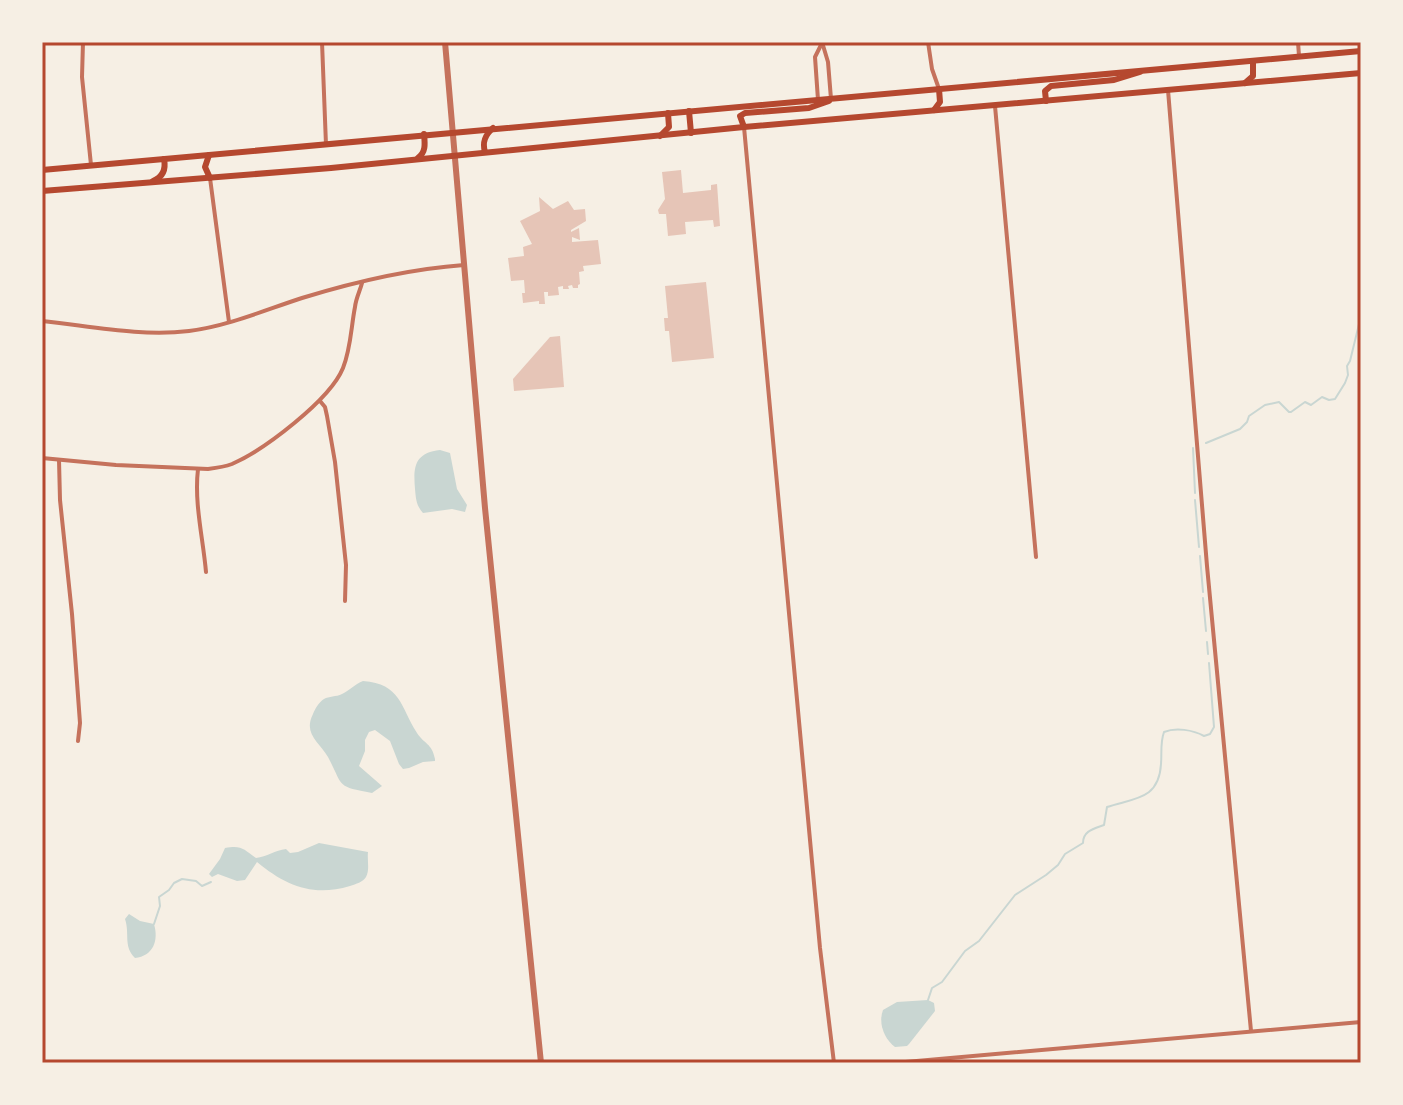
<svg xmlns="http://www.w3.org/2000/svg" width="1403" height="1105" font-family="'Asap Condensed',sans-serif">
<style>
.water{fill:#c9d6d2}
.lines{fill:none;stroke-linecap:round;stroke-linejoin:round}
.stream{stroke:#c9d6d2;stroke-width:2}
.building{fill:#e6c5b7}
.minor{stroke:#c5725c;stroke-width:4}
.tertiary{stroke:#c5725c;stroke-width:6}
.secondary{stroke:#b5482f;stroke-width:6}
.neatline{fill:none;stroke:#b5482f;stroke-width:3}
</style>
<rect width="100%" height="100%" fill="#f6efe4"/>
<g class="water">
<path d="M440,450L450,453L457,489L467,505L465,512L452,509L423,513C416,505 416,499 415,489C413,466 415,453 440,450Z"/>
<path d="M363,681C401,684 400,706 417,733C424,744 432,743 435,759V761L423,762L409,768L403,769L399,764L390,741L375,730L369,732L365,740V751L359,766L382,786L372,793C335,786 344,787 328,757C319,742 303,734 313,714C315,709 319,702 324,699C329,696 336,697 342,694C350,690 355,684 363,681Z"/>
<path d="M319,843L368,852C367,860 370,870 366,877C363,882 356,884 350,886C313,897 286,886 257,862L245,880L237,881L218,874L212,877L209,874L220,859L225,848C242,845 243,849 256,858C267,857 275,850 286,849L290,853L298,852Z"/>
<path d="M129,914L140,921L154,924C159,941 153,956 135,958C123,946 130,934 125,919Z"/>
<path d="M928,1000L934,1003L935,1011L909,1044L907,1046L895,1047C884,1039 878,1023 883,1010L897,1002Z"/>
</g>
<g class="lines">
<g class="stream">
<polyline points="1206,443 1240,429 1247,422 1249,416 1265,405 1279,402 1289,412 1291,412 1305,402 1311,405 1322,397 1329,400 1335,399 1345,383 1348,375 1347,366 1350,361 1361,316"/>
<polyline points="1193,448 1195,493"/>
<polyline points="1195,500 1199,547"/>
<polyline points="1200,556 1203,592"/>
<polyline points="1203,598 1206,631"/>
<polyline points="1207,642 1208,654"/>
<polyline points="154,924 160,906 159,897 169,890 174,883 182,879 196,881 202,886 211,882"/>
<path d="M928,1000L932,988L942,982L965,951L979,941L1015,895L1046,875L1058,865L1065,854L1083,843C1083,831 1093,829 1104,825L1107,807C1134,798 1159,800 1161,764C1162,753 1160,743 1164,732C1176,727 1193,730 1204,736L1210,734L1214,727L1209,663"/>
</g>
</g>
<g class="building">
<polygon points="681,170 683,193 711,190 711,185 717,184 720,226 714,227 713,220 685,222 686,234 668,236 666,214 659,214 658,210 665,199 662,172"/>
<polygon points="539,197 553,209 568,201 574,210 585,209 586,221 571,230 571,232 579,228 580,240 572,237 572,242 598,240 601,264 583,266 584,271 579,272 580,284 578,285 578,288 573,288 572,285 568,286 569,289 563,289 563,286 558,287 559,295 548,296 548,292 544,292 545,304 539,304 539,301 523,303 522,293 525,293 524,280 511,281 508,258 524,256 523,247 532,244 520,221 540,211"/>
<polygon points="706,282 714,358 672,362 669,331 665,331 664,318 668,318 665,286"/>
<polygon points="560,336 564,387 514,391 513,379 550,337"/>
</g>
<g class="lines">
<g class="minor">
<polyline points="83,42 82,77 91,165"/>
<polyline points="322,42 326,145"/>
<polyline points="822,42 828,62 831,99"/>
<polyline points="928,42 932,69 939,89"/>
<polyline points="1298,42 1299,56"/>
<polyline points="1168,90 1207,566 1251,1031"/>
<polyline points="818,100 815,57 822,43"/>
<polyline points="995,106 1036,557"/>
<polyline points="744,127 820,948 834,1063"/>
<polyline points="210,178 229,322"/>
<path d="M42,321C90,326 141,337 189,331C228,326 265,310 302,298C354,282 409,269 464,265"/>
<polyline points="320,401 325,407 327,416 335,462 346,565 345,601"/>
<path d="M42,458L116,465L208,469C216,468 224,467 232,464C264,450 330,400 343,368C351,348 351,327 355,307C356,298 360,291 362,283"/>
<polyline points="59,460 60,500 72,614 80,723 78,741"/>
<path d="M198,469C194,503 203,538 206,572"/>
<polyline points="894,1063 1361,1022"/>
</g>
<polyline class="tertiary" points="445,42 485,508 541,1063"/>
<g class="secondary">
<polyline points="1245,83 1253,76 1253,61"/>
<polyline points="1046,101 1045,91 1051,86 1114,80 1140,72"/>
<polyline points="934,110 940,102 939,89"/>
<polyline points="689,111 691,133"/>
<polyline points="744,127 740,116 745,113 809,108 829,101"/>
<polyline points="660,136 669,127 668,113"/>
<path d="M485,152C482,142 485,135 493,128"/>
<polyline points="209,155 205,167 210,178"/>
<path d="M418,158C426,152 425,144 424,134"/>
<polyline points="42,170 1361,51"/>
<path d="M153,181C163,177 166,169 164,159"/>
<polyline points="42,191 331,168 744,127 1361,73"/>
</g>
</g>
<rect width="1403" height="1105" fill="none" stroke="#f6efe4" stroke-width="88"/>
<rect x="44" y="44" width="1315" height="1017" class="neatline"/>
</svg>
